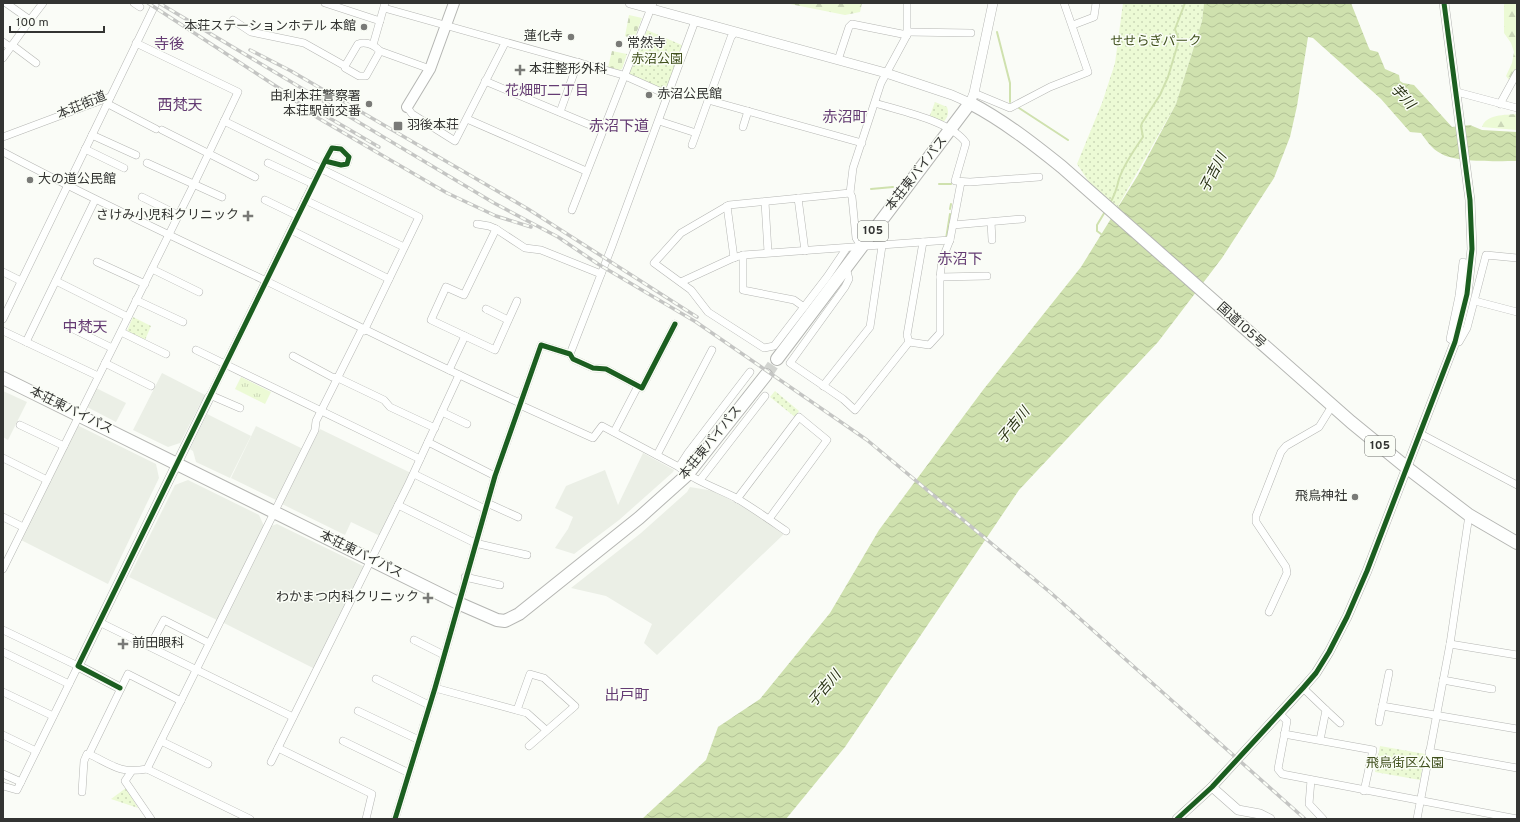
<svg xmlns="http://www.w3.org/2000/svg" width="1520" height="822" font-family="Overpass,'Noto Sans JP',sans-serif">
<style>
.built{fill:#ebefe6}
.grass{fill:url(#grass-tufts)}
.forest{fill:url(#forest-firs)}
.cemetery{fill:url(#cemetery-stones)}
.park{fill:url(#park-dots)}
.water{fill:url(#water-waves)}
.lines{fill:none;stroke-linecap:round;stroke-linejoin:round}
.stream{stroke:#cfe1ae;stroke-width:2}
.trunk-tunnel{stroke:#d2d4d0;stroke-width:12;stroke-dasharray:12 6;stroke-linecap:butt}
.minor-casing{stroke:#b5b6b3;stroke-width:8}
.tertiary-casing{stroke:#b5b6b3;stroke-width:10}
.secondary-casing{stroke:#b5b6b3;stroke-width:12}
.trunk-casing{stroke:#b5b6b3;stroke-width:14}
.minor{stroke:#fefffe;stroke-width:7}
.tertiary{stroke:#fefffe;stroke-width:9}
.secondary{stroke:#fefffe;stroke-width:10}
.trunk{stroke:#fefffe;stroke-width:12}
.rail-casing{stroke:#c4c5c3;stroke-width:3.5}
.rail{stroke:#fafdf6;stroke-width:2;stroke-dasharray:6;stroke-linecap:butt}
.cycleway-casing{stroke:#fafdf6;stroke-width:8}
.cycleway{stroke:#1b5e20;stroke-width:5}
.poi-dot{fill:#797a77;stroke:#fafdf6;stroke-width:1.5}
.labels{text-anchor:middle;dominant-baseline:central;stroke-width:3;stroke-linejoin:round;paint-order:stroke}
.shield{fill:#fafdf6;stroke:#6f706d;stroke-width:1}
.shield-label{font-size:12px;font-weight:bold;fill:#333432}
.poi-label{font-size:13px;fill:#333432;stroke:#fafdf6;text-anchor:end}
.park-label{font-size:13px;fill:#40501d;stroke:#fafdf6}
.street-label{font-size:13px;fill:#333432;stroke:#fafdf6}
.neighbourhood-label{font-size:14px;fill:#643b73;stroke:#fafdf6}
.water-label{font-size:14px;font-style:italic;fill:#273112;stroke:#fafdf6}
.quarter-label{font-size:15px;fill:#643b73;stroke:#fafdf6}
</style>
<defs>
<pattern id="grass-tufts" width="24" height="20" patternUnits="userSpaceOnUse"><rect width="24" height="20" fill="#ecfad5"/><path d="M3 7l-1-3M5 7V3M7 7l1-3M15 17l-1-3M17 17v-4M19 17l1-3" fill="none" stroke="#cbd7b7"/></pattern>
<pattern id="forest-firs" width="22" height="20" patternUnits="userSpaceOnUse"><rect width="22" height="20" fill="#ecfad5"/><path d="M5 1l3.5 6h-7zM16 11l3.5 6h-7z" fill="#cbd7b7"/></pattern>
<pattern id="cemetery-stones" width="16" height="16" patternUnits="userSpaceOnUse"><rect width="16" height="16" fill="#ecfad5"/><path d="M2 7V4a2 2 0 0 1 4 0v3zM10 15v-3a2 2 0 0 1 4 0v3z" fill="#cbd7b7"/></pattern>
<pattern id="park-dots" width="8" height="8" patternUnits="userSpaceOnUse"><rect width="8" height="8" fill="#ecfad5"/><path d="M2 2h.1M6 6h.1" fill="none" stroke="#cbd7b7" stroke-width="1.8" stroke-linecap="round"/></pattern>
<pattern id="water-waves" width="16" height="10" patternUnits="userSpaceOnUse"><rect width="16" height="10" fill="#cfe1ae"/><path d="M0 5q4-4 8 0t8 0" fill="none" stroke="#b2c296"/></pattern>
</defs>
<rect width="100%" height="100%" fill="#fafcf7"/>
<g class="built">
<polygon points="162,373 207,396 200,404 180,443 168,447 133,430"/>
<polygon points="96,388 126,403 116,422 87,407"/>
<polygon points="3,391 27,402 8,440 3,437"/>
<polygon points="207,414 251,436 230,478 196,462 193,451 190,449"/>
<polygon points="77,425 156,464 159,478 108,584 21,540"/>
<polygon points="256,426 303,449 278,501 231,478"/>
<polygon points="320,429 411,473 380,536 351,522 345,535 282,504"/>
<polygon points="643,453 674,470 673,472 619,520 574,554 555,548 568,529 573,517 555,508 566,486 605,470 618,505"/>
<polygon points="188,480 259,515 264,526 219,621 129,577 175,485"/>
<polygon points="690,487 714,491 761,517 784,534 657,655 644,643 652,624 606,596 571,588 641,533 687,492"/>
<polygon points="277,524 365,567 315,669 222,622 271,526"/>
</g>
<polygon class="grass" points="241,377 271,392 265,404 235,389"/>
<g class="forest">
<polygon points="785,3 862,3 860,12 845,15"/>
<polygon points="1504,3 1517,3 1517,67 1509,80 1506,76 1512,63 1514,52 1511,43 1504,33"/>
<path d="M1517,114V130L1482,127C1486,114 1505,115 1517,114Z"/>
</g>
<g class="cemetery">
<polygon points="629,15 642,18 630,50 628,49 630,38 625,36"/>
<polygon points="612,51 627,54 622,69 619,70 608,67"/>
</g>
<g class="park">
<polygon points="1123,3 1204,3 1202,21 1176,104 1117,208 1089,182 1077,164 1102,103 1115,63"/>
<polygon points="647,30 684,46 667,89 664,90 631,77 629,73"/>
<path d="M935,102L947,107C949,113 948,118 943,122L929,118Z"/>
<polygon points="133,317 151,326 145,340 127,331"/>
<polygon points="775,391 799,411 795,417 770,397"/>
<polygon points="1380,746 1425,754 1420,780 1375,772"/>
<polygon points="126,788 138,808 111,799"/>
</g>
<path class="water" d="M1204,3H1351L1368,46L1370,50L1378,52L1385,69L1399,75L1400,81L1403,83L1414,85L1452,127L1470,125L1482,130L1517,132V161C1499,161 1455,163 1440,153C1432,149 1426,140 1421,133L1410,132L1381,99L1313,38L1308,37L1297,106L1290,137L1274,178L1222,258L1158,342L1019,490L845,747L786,819H642L706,760L718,727L760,699L830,613L879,530L983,390L1081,267L1138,175L1176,104L1202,21Z"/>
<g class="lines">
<g class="stream">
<polyline points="997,32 1010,83 1010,102"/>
<polyline points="1019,108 1068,140"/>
<polyline points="939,184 951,184"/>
<polyline points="871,189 893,187"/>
<path d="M1110,203C1115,195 1117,188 1119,179C1124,164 1134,150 1143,137L1141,126L1142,123L1160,95L1168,77L1179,40L1175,29L1185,3"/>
<polyline points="950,209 951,204"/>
<polyline points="1101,234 1097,231 1097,225 1106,210"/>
<polyline points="946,239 950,214"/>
</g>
<polyline class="trunk-tunnel" points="766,375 777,359"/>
<g class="minor-casing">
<g id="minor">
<polyline points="134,3 140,7"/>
<polyline points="325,3 380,21"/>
<polyline points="384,8 623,75 668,95"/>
<polyline points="30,20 43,3"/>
<polyline points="233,20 251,32 304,43 345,66 345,68 359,76 366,76 380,51"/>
<polyline points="1073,25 1094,17 1096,3"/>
<polyline points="907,32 971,33"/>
<polyline points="3,42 10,47"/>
<polyline points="12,45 36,63"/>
<polyline points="373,45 385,3"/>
<polyline points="3,58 30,20 6,3"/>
<polyline points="838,60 849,27 852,24 907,35"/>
<path d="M345,66L358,44C367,41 374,45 380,51L430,69"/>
<polyline points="485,81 602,130"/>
<polyline points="1457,92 1517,108"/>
<polyline points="974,93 1010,108 1050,87 1088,72 1064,3"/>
<polyline points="708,100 862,143"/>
<path d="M875,103C900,111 951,121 966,143L955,181L970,182L1039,177"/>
<polyline points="108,104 156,129"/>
<polyline points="1500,104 1517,73"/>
<polyline points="407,107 412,114 455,141 505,43"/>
<polyline points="560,112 578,62"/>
<polyline points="467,119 586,171"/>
<polyline points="224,121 419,217 364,331"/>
<polyline points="659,121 696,133"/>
<polyline points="743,127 748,111"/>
<polyline points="162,130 255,177"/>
<polyline points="92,135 136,155"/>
<polyline points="3,137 110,97"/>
<polyline points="692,145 731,37 735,32"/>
<polyline points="85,149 124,168"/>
<path d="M3,152C89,198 176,238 264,280C349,321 433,364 520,403"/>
<polyline points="147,163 222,197"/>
<polyline points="268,163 313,184"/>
<polyline points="142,197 178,215"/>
<polyline points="798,198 805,251"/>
<polyline points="265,200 298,216"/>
<polyline points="305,200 404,247"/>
<polyline points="765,202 768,252"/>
<polyline points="727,206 734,258"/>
<polyline points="572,210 653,3"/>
<polyline points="991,222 992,240"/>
<polyline points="953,225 1022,219"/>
<polyline points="496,229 525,248 541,250 601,274"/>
<polyline points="291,230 389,279"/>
<polyline points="861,246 856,238 852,197 850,193 853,168 881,83 907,35 907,3"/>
<polyline points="846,249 827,277 774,346 764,348 708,312 691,290 654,263 681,233 729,205 850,193"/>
<polyline points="743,255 743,290 794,300 804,307"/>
<polyline points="97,262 145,284"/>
<polyline points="1463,262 1459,296 1450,339 1455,342 1459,342 1467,328 1486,255 1517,258"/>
<polyline points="846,267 849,279 845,287 790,363 843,399 855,410 909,342 907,335 923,242"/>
<polyline points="152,269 199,292"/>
<polyline points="3,272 21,281"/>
<polyline points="940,277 987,276"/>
<polyline points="56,281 128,317"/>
<polyline points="681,282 733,258 743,255 950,240"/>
<polyline points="136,300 183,322"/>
<polyline points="1475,301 1517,312"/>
<polyline points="486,309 508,320"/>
<polyline points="3,319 156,3"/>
<polyline points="67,326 112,348"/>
<polyline points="3,331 98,376"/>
<polyline points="121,332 166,354"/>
<polyline points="465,336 495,350 517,301"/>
<polyline points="26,342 95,200"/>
<polyline points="909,342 929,345 940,333 940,277 942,260 950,240 961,182"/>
<polyline points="196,350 420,459"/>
<polyline points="570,354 612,246 695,21"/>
<polyline points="293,356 332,377 338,378 384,400 390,407 435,428"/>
<polyline points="105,363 151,386"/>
<polyline points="449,370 465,336 431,320 446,287 464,295 496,229 489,226 477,224"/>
<polyline points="823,386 870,327 882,246"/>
<polyline points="210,395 240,408"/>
<polyline points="209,398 313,184 332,148 341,149 349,157 347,164 341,165 325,161"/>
<path d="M520,405L593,438L602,426L679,467C692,480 719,489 736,498C753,508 770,520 786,531"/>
<polyline points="442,412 467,424"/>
<polyline points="20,425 64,446"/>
<polyline points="614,432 638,386"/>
<polyline points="1419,433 1517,485"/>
<polyline points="428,442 495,476"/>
<polyline points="657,455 712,350"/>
<polyline points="3,458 47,480"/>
<polyline points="679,467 688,453 750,372"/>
<polyline points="414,474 485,509"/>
<polyline points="700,480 765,396"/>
<polyline points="737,499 799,417 827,440 769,519"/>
<polyline points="487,503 518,517"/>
<polyline points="398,505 475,543 527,555"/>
<polyline points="3,517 23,527"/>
<polyline points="3,569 194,184 238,92 136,43"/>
<polyline points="465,577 500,585"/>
<polyline points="1269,612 1287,573 1286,567 1256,522 1256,516 1281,452 1286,446 1319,427 1332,406"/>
<polyline points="99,622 293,717"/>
<polyline points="3,630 78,666 17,790 3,786"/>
<polyline points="414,640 444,655"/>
<polyline points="1450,644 1517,655"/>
<polyline points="150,646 164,620 209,643"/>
<polyline points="3,652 69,684"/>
<polyline points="376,679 429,705"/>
<polyline points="1443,680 1492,689"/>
<polyline points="435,688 527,713 546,730"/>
<polyline points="1303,688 1326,710 1320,740"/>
<polyline points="3,692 53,716"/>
<polyline points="1382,706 1517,729"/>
<polyline points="517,710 530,674 544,678 575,706 529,746"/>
<polyline points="1326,710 1340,723"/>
<polyline points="358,711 419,740"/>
<polyline points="1279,713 1287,721 1278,769 1282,774 1517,819"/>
<polyline points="1379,722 1389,673"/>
<polyline points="1284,734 1373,750 1364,791"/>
<polyline points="3,735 36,751"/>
<polyline points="161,741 208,764"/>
<polyline points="343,741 409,773"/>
<polyline points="278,748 372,794 366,819"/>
<polyline points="1429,752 1517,768"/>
<path d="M89,754C112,765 120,774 147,769L250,819"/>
<polyline points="271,762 409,483 459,375"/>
<polyline points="147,769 315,430 316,421 362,329"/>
<polyline points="131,772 125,781 151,819"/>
<polyline points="3,774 21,782"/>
<polyline points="1311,780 1309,804 1323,819"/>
<polyline points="82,792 84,761 87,754 89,754 128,674 181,701"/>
<polyline points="395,819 435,688 495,476 541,345 570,354 573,359 593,368 606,369 642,388 675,324"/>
<polyline points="1417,819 1450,644 1469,515"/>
</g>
</g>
<g class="tertiary-casing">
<g id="tertiary">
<polyline points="630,3 886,73 952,95 970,103 974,93 993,3"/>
<polyline points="120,688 78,666 209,398"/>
<polyline points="1212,787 1238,810 1260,814 1270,819"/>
<polyline points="1177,819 1212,787 1303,688 1316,673 1329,652 1347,617 1367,571 1455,342 1467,294 1472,249 1470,200 1444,3"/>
</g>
</g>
<g class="secondary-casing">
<polyline id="secondary" points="407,107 430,69 454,3"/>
</g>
<g class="trunk-casing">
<g id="trunk">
<path d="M777,359L970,103C1004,121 1032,143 1062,167L1351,422L1406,467L1469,515L1517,543"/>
<polyline points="3,378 458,603 497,620 505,621 519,614 639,518 687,475 766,375"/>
</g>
</g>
<use href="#minor" class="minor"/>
<use href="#tertiary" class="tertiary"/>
<use href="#secondary" class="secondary"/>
<use href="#trunk" class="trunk"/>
<g class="rail-casing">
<g id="rail">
<polyline points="148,3 288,94"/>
<polyline points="159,3 494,203 558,237 598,264 696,322 867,440 1051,593 1305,819"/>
<polyline points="250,50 291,71 528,209 697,317"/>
<polyline points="283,91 318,118 447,193 496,216 531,227"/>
<polyline points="314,109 379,147"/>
</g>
</g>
<use href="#rail" class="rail"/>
<g class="cycleway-casing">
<g id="cycleway">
<polyline points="120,688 78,666 325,161 332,148 341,149 349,157 347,164 341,165 325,161"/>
<polyline points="395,819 435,688 495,476 541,345 570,354 573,359 593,368 606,369 642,388 675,324"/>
<polyline points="1177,819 1212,787 1303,688 1316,673 1329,652 1347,617 1367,571 1455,342 1467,294 1472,249 1470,200 1444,3"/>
</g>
</g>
<use href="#cycleway" class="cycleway"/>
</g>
<g class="poi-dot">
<circle cx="364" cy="27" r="4"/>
<circle cx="571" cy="37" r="4"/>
<circle cx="619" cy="44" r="4"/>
<path d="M518 64h4v4h4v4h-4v4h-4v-4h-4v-4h4z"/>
<circle cx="649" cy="95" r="4"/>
<circle cx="369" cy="104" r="4"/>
<rect x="393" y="121" width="10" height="10" rx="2"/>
<circle cx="30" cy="180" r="4"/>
<path d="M246 210h4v4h4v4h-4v4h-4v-4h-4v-4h4z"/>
<circle cx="1355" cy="497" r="4"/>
<path d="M426 592h4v4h4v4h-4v4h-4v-4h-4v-4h4z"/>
<path d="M121 638h4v4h4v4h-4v4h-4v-4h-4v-4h4z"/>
</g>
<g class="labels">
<g class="shield">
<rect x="858" y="221" width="30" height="20" rx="3"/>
<rect x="1365" y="436" width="30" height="20" rx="3"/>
</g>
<g class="shield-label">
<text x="873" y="231">105</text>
<text x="1380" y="446">105</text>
</g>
<g class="poi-label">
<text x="356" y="27">本荘ステーションホテル 本館</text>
<text x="563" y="37">蓮化寺</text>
<text x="627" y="44" text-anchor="start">常然寺</text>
<text x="529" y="70" text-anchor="start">本荘整形外科</text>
<text x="657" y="95" text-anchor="start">赤沼公民館</text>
<text x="361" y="97">由利本荘警察署<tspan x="361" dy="15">本荘駅前交番</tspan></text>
<text x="407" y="126" text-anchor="start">羽後本荘</text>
<text x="38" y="180" text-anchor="start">大の道公民館</text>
<text x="239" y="216">さけみ小児科クリニック</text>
<text x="1347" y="497">飛鳥神社</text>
<text x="419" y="598">わかまつ内科クリニック</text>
<text x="132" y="644" text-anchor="start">前田眼科</text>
</g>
<g class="park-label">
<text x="1156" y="42">せせらぎパーク</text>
<text x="657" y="60">赤沼公園</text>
<text x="1405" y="764">飛鳥街区公園</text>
</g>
<g class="street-label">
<text transform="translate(82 106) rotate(-23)">本荘街道</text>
<text transform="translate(917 174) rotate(-52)">本荘東バイパス</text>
<text transform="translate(1241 326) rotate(42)">国道105号</text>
<text transform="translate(71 411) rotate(26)">本荘東バイパス</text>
<text transform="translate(711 443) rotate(-51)">本荘東バイパス</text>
<text transform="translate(361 555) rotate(26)">本荘東バイパス</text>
</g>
<g class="neighbourhood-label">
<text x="547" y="91">花畑町二丁目</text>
</g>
<g class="water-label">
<text transform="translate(1402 97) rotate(47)">芋川</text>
<text transform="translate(1214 173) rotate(-63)">子吉川</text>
<text transform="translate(1014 426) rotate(-51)">子吉川</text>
<text transform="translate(825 689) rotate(-50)">子吉川</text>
</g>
<g class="quarter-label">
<text x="169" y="45">寺後</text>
<text x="180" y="106">西梵天</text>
<text x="845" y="118">赤沼町</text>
<text x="619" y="127">赤沼下道</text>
<text x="960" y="260">赤沼下</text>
<text x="85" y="328">中梵天</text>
<text x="627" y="696">出戸町</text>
</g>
</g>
<rect width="1520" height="822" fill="none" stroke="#333432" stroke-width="8"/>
<path d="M10 26v6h94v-6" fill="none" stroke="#333432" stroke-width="2"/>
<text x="16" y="26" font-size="12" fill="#333432" stroke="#fafdf6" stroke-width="3" paint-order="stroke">100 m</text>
</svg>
